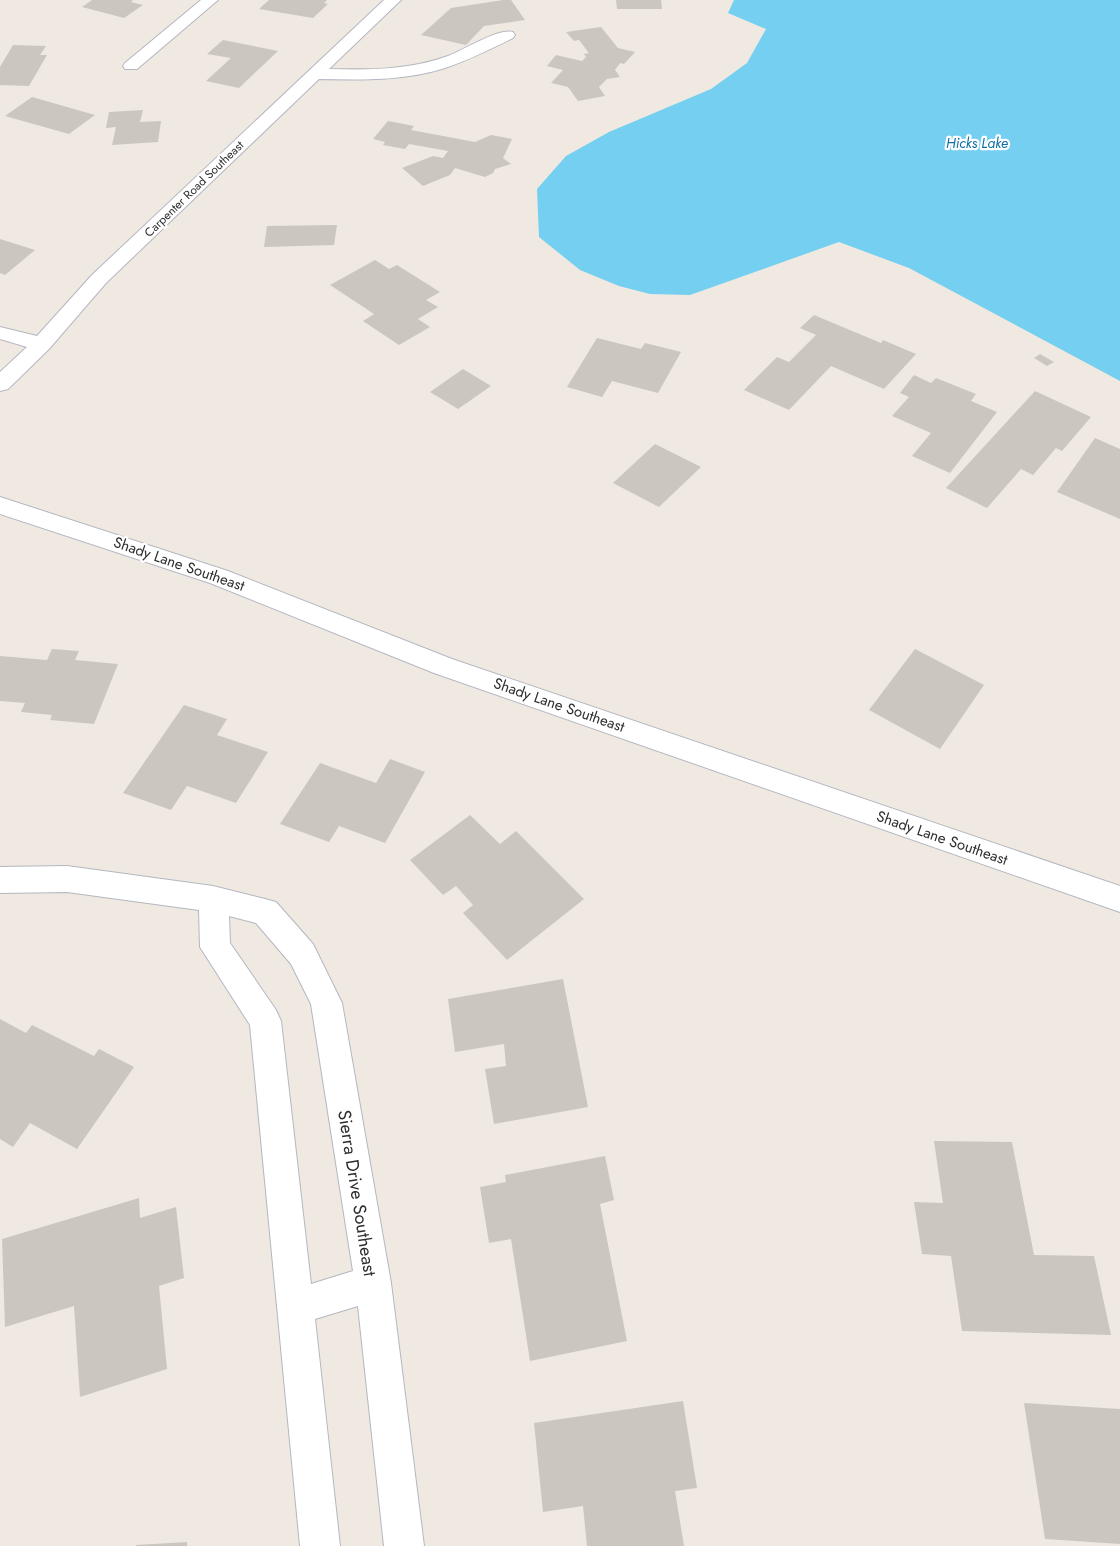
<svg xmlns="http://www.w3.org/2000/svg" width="1120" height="1546" font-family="Jost,sans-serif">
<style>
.water{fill:#75cff0}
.building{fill:#cbc7bf}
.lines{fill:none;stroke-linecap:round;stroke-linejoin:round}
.minor-casing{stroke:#b4b7c1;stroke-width:2}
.minor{fill:#fff;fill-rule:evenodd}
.labels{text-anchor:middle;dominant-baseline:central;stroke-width:4.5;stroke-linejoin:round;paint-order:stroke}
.far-street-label{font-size:12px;fill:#2e2e2e;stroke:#fff}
.far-water-label{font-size:14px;font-style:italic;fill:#0d6fa3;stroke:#fff}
.street-label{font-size:15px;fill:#2e2e2e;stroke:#fff}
.near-street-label{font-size:18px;fill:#2e2e2e;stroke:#fff}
</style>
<rect width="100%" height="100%" fill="#efe9e1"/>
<polygon class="water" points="734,0 1120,0 1120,381 909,268 839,242 690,295 650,294 619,286 580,270 539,237 537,189 566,156 609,132 711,89 747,63 766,29 728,13"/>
<g class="building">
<polygon points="92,0 133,0 131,2 143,5 124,18 82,7"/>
<polygon points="269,0 327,0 324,3 328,4 313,18 259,9"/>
<polygon points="503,0 511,0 525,20 484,26 466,45 421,35 451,8"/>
<polygon points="616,0 661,0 662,9 617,9"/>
<polygon points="601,27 618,48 635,52 624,64 620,63 615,70 620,77 607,79 599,87 605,96 578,101 568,87 551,83 563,70 547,66 556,55 582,61 586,57 584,54 589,53 579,40 574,41 566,32"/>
<polygon points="223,40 278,51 239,88 206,81 231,58 207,54"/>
<polygon points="13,45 46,46 40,55 47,55 29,86 0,85 0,67"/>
<polygon points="32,97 95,115 69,134 5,116"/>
<polygon points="143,110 140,122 161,121 158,142 112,145 116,127 106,128 109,112"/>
<polygon points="388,121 414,126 411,130 475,142 491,135 512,139 503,158 511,164 495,169 493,173 485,177 455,168 450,175 423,186 402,168 433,156 443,158 448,151 409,144 405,149 383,145 385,142 373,139"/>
<polygon points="337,225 334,245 264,247 267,226"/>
<polygon points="0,239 35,250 5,275 0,273"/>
<polygon points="375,260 389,269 397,265 440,292 426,300 438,307 418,319 430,327 399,345 363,321 374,314 330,285"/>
<polygon points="814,315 881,343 883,340 916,354 884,389 831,366 789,410 744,390 777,357 789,362 816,335 800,328"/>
<polygon points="597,338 641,349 645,343 681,352 658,393 612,381 602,397 567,387"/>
<polygon points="1040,354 1054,362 1047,366 1034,358"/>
<polygon points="463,369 491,386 458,409 430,392"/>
<polygon points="914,375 931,383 936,378 976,394 971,401 997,412 950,473 912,456 931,433 892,416 909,397 900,393"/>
<polygon points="1035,391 1091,417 1062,451 1056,448 1033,475 1021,469 987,508 946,488"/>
<polygon points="1095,438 1120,449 1120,519 1057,492"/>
<polygon points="655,444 701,467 659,507 613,483"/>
<polygon points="52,649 79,651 75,660 118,664 94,724 50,720 52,715 21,712 25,703 0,701 0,656 47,660"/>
<polygon points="915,649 984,685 940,749 869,710"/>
<polygon points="184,705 227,719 217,735 268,752 236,803 187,786 171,810 123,793"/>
<polygon points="390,759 425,772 385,843 339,826 329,842 280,824 320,763 376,783"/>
<polygon points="470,815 500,844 516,831 584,899 507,960 463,913 473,905 456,886 443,895 410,860"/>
<polygon points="563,979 588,1107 494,1124 485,1069 506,1066 504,1044 455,1052 448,999"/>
<polygon points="0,1019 26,1033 32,1025 94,1056 99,1049 134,1067 77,1149 30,1123 13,1147 0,1139"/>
<polygon points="934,1141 1012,1142 1034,1255 1094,1256 1111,1335 962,1331 951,1256 922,1254 914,1202 943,1203"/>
<polygon points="605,1156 614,1200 600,1204 627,1341 530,1361 511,1239 489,1243 480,1187 506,1182 505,1175"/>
<polygon points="139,1198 140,1218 176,1207 184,1278 159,1286 167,1369 80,1397 74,1306 5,1327 2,1239"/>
<polygon points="683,1401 697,1488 675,1491 684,1546 587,1546 583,1506 543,1512 534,1423"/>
<polygon points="1024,1403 1120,1409 1120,1544 1045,1539"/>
<polygon points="187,1542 187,1546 136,1546 136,1545"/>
</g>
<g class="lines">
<g class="minor-casing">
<g id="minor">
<polygon points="201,0 218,0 137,69 125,69 123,66 125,63"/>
<path d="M384,0H401L329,69C370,70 410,70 448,56C464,50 498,28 513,32L515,35L513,38C491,49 469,60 445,68C405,81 361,80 319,79L106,283L49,349L8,389L0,391V372L27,347L0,339V327L37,336L92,275Z"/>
<polygon points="0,497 228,571 452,659 1120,886 1120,912 434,673 210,583 0,514"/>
<path d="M67,866L213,886L265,899L276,902L313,944L342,1003L391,1283L424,1546H384L358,1306L315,1319L340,1546H300L250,1025L200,947L199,910L67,892L0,893V867ZM229,916L256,923L291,964L311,1004L353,1271L311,1284L281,1021L276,1010L230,943Z"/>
</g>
</g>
<use href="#minor" class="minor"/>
</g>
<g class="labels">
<g class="far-street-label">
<text transform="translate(194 189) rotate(-44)">Carpenter Road Southeast</text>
</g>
<g class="far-water-label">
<text x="977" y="143">Hicks Lake</text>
</g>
<g class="street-label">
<text transform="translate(179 564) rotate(19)">Shady Lane Southeast</text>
<text transform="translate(559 705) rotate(19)">Shady Lane Southeast</text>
<text transform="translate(942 838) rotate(19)">Shady Lane Southeast</text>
</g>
<g class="near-street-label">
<text transform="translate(357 1193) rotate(81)">Sierra Drive Southeast</text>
</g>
</g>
</svg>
